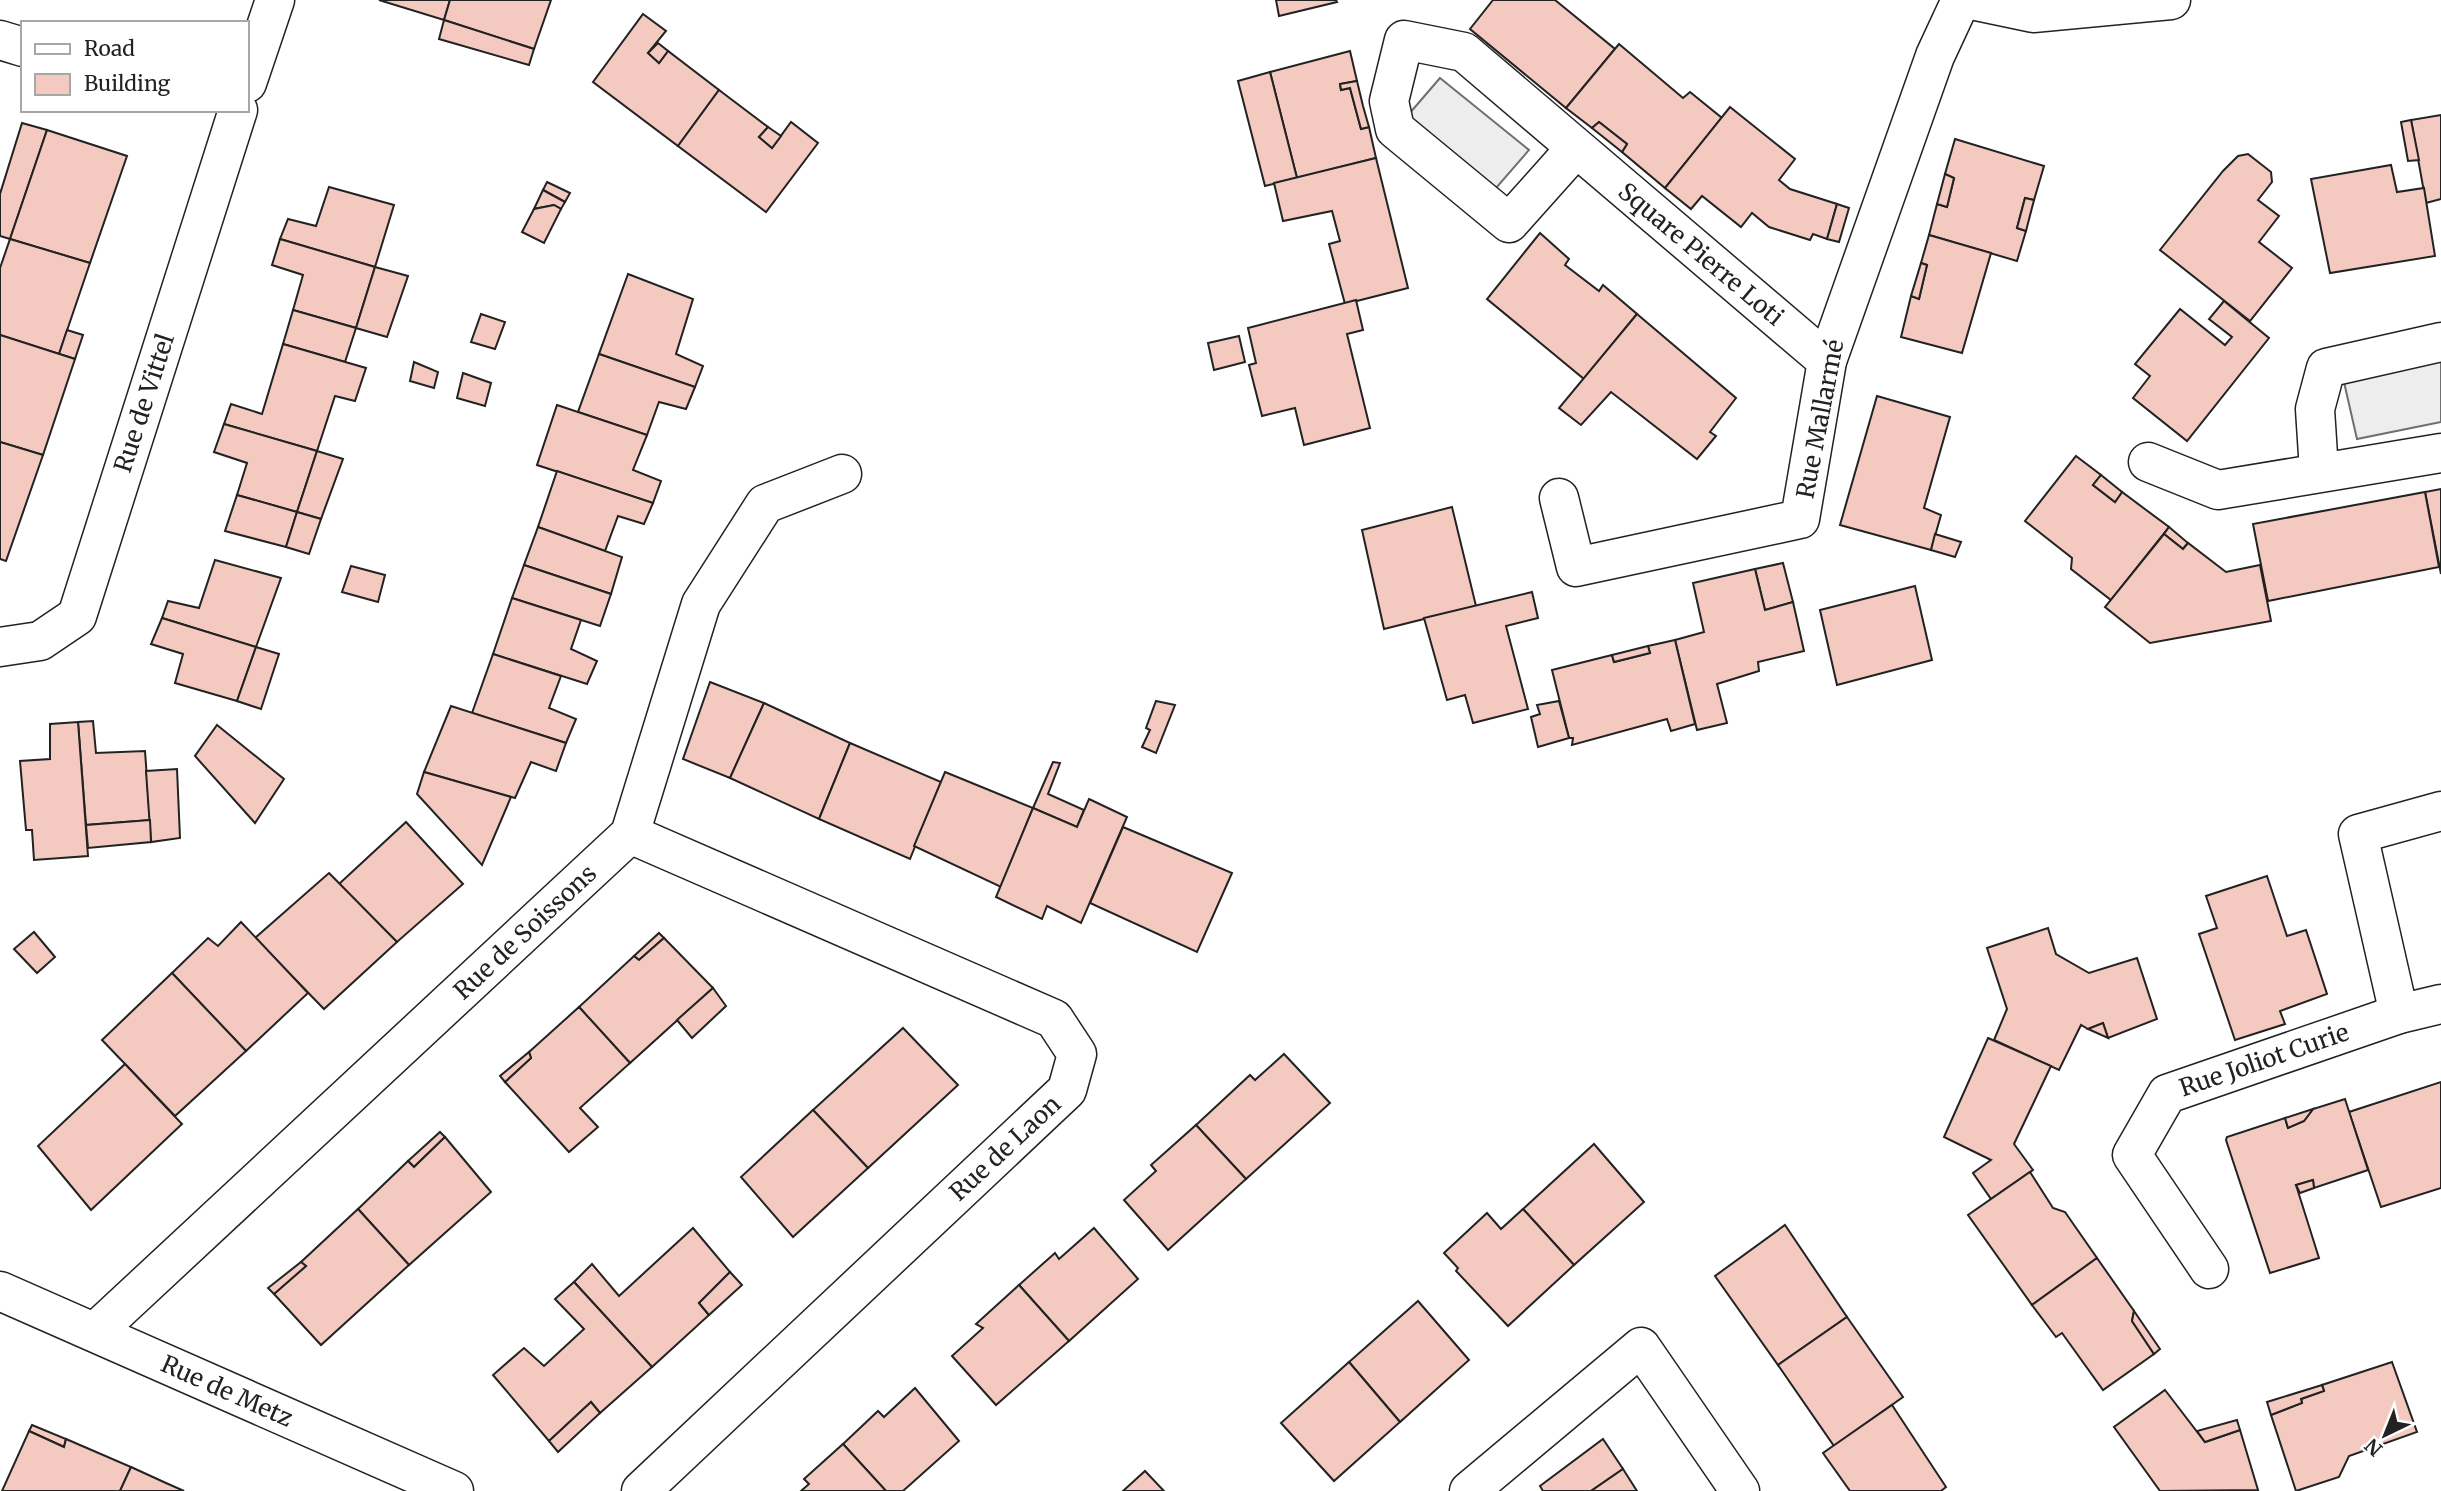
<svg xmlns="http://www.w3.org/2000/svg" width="2441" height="1491" font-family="Merriweather,serif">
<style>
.parking{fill:#ededed;stroke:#6f6f6f;stroke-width:2}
.building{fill:#f3c9c0;stroke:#222;stroke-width:2}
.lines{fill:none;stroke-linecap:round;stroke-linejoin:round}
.minor-casing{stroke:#222;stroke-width:41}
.minor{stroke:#fff;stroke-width:38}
.labels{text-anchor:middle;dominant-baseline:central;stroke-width:5;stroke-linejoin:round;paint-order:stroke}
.street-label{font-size:24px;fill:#222;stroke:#fff}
</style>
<rect width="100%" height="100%" fill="#fff"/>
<g class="parking">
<polygon points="1440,78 1529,150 1476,211 1390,136"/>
<polygon points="2441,335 2441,422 2357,439 2338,356"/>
</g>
<g class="building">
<polygon points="379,0 450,0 444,20"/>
<polygon points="450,0 551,0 534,49 444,20"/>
<polygon points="1276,0 1336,0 1337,2 1279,16"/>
<polygon points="1493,0 1555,0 1615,49 1566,108 1470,29"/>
<polygon points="643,14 666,31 648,53 659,63 668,51 719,90 678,146 593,82"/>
<polygon points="444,20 534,49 529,65 439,39"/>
<polygon points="658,43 668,51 659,63 648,53"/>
<polygon points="1619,44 1683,98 1690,92 1722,118 1665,188 1622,152 1627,144 1599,122 1592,128 1566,108"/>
<polygon points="1350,51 1357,81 1340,84 1341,90 1350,88 1361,129 1369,127 1376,158 1297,178 1270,72"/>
<polygon points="1270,72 1297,178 1265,186 1238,81"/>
<polygon points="1357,81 1363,106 1369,127 1361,129 1350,88 1341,90 1340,84"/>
<polygon points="719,90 768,127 759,137 772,148 791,122 818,143 766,212 678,146"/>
<polygon points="1730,107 1795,159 1779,180 1790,189 1837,204 1827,239 1813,234 1810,240 1769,227 1752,213 1741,227 1702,196 1691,209 1665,188"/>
<polygon points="2441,115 2441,199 2426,203 2411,120"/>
<polygon points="2411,120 2419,160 2408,161 2401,122"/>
<polygon points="1599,122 1627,144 1622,152 1592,128"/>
<polygon points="22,123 47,130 10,239 0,236 0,194"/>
<polygon points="768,127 781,136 772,148 759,137"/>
<polygon points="47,130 127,156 90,263 10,239"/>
<polygon points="1955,139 2044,166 2034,200 2025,198 2017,228 2026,231 2017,261 1929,235 1937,204 1947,207 1954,178 1945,174"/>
<polygon points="2248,154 2271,172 2272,182 2258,200 2279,216 2259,242 2292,268 2250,321 2160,250 2223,171 2238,156"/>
<polygon points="1376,158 1408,288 1345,304 1329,244 1340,241 1332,211 1283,221 1274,183"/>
<polygon points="2391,165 2397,192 2424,188 2435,256 2330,273 2311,179"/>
<polygon points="1945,174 1954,178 1947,207 1937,204"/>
<polygon points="547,182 570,193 565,202 543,190"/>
<polygon points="329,187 394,205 375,267 280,239 288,219 316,226"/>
<polygon points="543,190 565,202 561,209 554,205 534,209"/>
<polygon points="2025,198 2034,200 2026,231 2017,228"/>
<polygon points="1837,204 1849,208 1839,242 1827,239"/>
<polygon points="554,205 561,209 544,243 522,232 534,209"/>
<polygon points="1540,233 1569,259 1565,265 1599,291 1603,285 1637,314 1584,379 1487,299"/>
<polygon points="1929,235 1991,253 1962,353 1901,337 1911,296 1919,299 1927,265 1921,263"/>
<polygon points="10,239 90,263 59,354 0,335 0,268"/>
<polygon points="280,239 375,267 356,328 293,310 303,275 272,265"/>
<polygon points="1921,263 1927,265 1919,299 1911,296"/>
<polygon points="375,267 408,276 387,337 356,328"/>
<polygon points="628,274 693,299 676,354 703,366 695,387 599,354"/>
<polygon points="1356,300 1363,330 1347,334 1370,428 1304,445 1295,408 1262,416 1249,365 1256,363 1248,328"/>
<polygon points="2224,301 2269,338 2187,441 2133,398 2150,376 2135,364 2180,309 2225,345 2232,337 2209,319"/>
<polygon points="293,310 356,328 345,362 283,344"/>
<polygon points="481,314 505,322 495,349 471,342"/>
<polygon points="1637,314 1736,398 1710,432 1716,436 1697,459 1611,392 1581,425 1559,408"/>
<polygon points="67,330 83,335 75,359 59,354"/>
<polygon points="0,335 75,359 43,455 0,442"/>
<polygon points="1239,336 1245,362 1214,370 1208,343"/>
<polygon points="283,344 366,368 355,401 335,396 317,451 224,424 231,404 262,414"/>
<polygon points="599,354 695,387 686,409 659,402 647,435 578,412"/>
<polygon points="414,362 438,372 434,388 410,381"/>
<polygon points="463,373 491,383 485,406 457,398"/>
<polygon points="1877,396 1950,417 1924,508 1941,515 1931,550 1840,525"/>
<polygon points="557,405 647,435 633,470 661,481 653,503 537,465"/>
<polygon points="224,424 317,451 297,512 237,495 247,463 214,452"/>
<polygon points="0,442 43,455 6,561 0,559"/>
<polygon points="317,451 343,459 321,519 297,512"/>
<polygon points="2076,456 2101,475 2093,485 2115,502 2122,492 2169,527 2111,600 2071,569 2072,558 2025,521"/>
<polygon points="557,471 653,503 644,524 618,516 605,551 538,527"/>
<polygon points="2101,475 2122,492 2115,502 2093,485"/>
<polygon points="2441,489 2441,574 2425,492"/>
<polygon points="2425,492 2439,567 2268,601 2253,524"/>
<polygon points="237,495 297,512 286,547 225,531"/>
<polygon points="1452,507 1476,606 1384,629 1362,530"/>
<polygon points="297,512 321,519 309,554 286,547"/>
<polygon points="538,527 622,557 611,594 524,565"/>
<polygon points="2169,527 2188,543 2183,549 2164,534"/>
<polygon points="1935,534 1961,542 1955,557 1931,550"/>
<polygon points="2164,534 2183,549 2188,543 2226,572 2260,565 2271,621 2150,643 2105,607"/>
<polygon points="215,560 281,578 256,647 162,618 168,601 199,608"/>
<polygon points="1783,563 1793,602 1765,610 1755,569"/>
<polygon points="524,565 611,594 600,626 512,598"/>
<polygon points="351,566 385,575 378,602 342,592"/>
<polygon points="1755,569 1765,610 1793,602 1804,651 1758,662 1759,671 1717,684 1727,723 1697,730 1675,640 1704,632 1693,583"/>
<polygon points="1915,586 1932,660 1837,685 1820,610"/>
<polygon points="1532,592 1538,618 1506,626 1528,709 1473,723 1465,695 1447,700 1424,618"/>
<polygon points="512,598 581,620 571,649 597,661 587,684 493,654"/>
<polygon points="162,618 256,647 237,701 175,683 183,654 151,644"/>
<polygon points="1675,640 1695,724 1671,731 1667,719 1572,745 1573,738 1569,738 1552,670 1612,655 1614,662 1650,653 1648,646"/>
<polygon points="1648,646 1650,653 1614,662 1612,655"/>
<polygon points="256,647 279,654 261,709 237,701"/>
<polygon points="493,654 561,676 549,708 576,719 566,743 472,713"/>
<polygon points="710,682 764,703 730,778 683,759"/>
<polygon points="1156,701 1175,705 1156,753 1142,747 1150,730 1146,728"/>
<polygon points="1559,701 1569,738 1538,747 1531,717 1540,714 1537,705"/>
<polygon points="764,703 850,743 819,819 730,778"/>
<polygon points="451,706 566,743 556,771 531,762 515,798 424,772"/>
<polygon points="93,721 96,753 145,751 150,820 86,825 78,722"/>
<polygon points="78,722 88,856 34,860 32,830 26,830 20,761 50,759 50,724"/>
<polygon points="217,725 284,779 255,823 195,756"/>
<polygon points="850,743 941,782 910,859 819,819"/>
<polygon points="1053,762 1060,763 1048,794 1084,810 1077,827 1033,808"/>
<polygon points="177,769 180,838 151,842 146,771"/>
<polygon points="424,772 511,797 482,865 417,794"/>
<polygon points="945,772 1033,808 1001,887 914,846"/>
<polygon points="1089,799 1127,817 1081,923 1047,906 1042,919 996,897 1033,808 1077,827"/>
<polygon points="150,820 151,842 88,848 86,825"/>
<polygon points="406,822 463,884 397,942 339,884"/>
<polygon points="1123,827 1232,873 1197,952 1090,903"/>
<polygon points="329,873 397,942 324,1009 255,938"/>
<polygon points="2267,876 2287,936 2306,930 2327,994 2280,1011 2285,1024 2235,1040 2199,934 2217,928 2206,896"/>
<polygon points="241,922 308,993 246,1051 172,973 208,938 218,946"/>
<polygon points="2048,928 2056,954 2089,973 2137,958 2157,1019 2108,1038 2103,1023 2088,1029 2081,1025 2059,1070 1994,1040 2007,1009 1987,948"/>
<polygon points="34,932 55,957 37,973 14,949"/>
<polygon points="659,933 664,938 639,960 634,956"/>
<polygon points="664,938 713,988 630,1063 579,1007 634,956 639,960"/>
<polygon points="172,973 246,1051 175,1116 102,1040"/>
<polygon points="713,988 726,1006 692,1038 677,1020"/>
<polygon points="579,1007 630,1063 580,1108 598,1127 569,1152 505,1082 531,1058 529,1052"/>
<polygon points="2103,1023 2108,1038 2088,1029"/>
<polygon points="903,1028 958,1085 868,1168 813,1110"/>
<polygon points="1988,1038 2051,1066 2014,1144 2033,1170 1991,1199 1973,1173 1991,1160 1944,1137"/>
<polygon points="529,1052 531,1058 505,1082 500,1076"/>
<polygon points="1284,1054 1330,1103 1246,1179 1196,1125 1250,1075 1255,1080"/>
<polygon points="125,1064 182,1124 91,1210 38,1146"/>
<polygon points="2441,1082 2441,1188 2381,1207 2349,1112"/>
<polygon points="2345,1099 2368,1170 2314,1188 2313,1180 2296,1185 2319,1258 2270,1273 2226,1140 2227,1137 2285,1118 2288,1128 2304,1121 2313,1109"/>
<polygon points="2313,1109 2304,1121 2288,1128 2285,1118"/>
<polygon points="813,1110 868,1168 793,1237 741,1177"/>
<polygon points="1196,1125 1246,1179 1168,1250 1124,1200 1156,1171 1151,1165"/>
<polygon points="440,1132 445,1137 414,1167 408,1161"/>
<polygon points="445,1137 491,1192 409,1265 358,1209 408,1161 414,1167"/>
<polygon points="1594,1144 1644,1202 1574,1265 1523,1209"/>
<polygon points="2030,1172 2053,1208 2065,1212 2097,1258 2032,1305 1968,1215"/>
<polygon points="2313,1180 2314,1188 2300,1193 2296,1185"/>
<polygon points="358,1209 409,1265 321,1345 274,1294 306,1266 301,1262"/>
<polygon points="1523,1209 1574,1265 1508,1326 1456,1271 1458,1268 1444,1253 1487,1213 1501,1229"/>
<polygon points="1785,1225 1847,1317 1778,1365 1715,1276"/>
<polygon points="693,1228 730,1272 699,1303 709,1315 652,1367 574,1282 592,1264 619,1296"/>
<polygon points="1094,1228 1138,1279 1069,1341 1019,1285 1055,1253 1059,1259"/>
<polygon points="2097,1258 2134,1311 2132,1321 2154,1354 2103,1390 2062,1333 2056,1337 2032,1305"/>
<polygon points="301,1262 306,1266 274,1294 268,1288"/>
<polygon points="730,1272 742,1285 709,1315 699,1303"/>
<polygon points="574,1282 652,1367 600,1413 591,1402 549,1441 493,1375 524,1348 544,1366 584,1329 555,1299"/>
<polygon points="1019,1285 1069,1341 996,1405 952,1356 983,1328 976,1324"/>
<polygon points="1418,1301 1469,1360 1400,1422 1349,1362"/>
<polygon points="2134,1311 2160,1349 2154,1354 2132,1321"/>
<polygon points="1847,1317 1903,1397 1834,1446 1778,1365"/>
<polygon points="1349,1362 1400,1422 1334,1481 1281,1423"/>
<polygon points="2392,1362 2417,1432 2349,1456 2339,1477 2296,1491 2271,1415 2302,1403 2301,1399 2324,1391 2322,1385"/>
<polygon points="2322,1385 2324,1391 2301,1399 2302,1403 2271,1415 2267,1402"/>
<polygon points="915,1388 959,1441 903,1491 886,1491 843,1444 878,1411 884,1417"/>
<polygon points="2165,1390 2205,1442 2240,1430 2258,1490 2160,1491 2114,1427"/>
<polygon points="591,1402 600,1413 558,1452 549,1441"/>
<polygon points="1892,1405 1946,1487 1941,1491 1850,1491 1823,1453"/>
<polygon points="2237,1420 2240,1430 2205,1442 2197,1431"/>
<polygon points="32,1425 66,1439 64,1447 29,1431"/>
<polygon points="29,1431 64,1447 66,1439 131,1467 120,1491 2,1491"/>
<polygon points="1603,1439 1623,1469 1591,1491 1543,1491 1540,1486"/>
<polygon points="843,1444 886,1491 801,1491 809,1484 804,1479"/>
<polygon points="131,1467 166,1483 184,1491 120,1491"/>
<polygon points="1623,1469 1637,1491 1591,1491"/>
<polygon points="1145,1471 1164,1491 1123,1491"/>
</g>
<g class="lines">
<g class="minor-casing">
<g id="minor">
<polyline points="1971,0 2033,13 2171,0"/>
<polyline points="0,40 23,47"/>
<polyline points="247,83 275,0"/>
<polyline points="1576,148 1509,223 1395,129 1389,101 1404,40 1464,52 1827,361"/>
<polyline points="2148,462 2218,490 2441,453"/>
<polyline points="2319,471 2315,409 2326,368 2441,342"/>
<polyline points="1559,498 1576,567 1800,519 1827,361 1935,56 1961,0"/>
<polyline points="0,647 40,641 77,616 238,110"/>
<polyline points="630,834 1054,1019 1077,1054 1067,1090 641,1491"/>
<polyline points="2399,1014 2358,834 2441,811"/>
<polyline points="2209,1269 2132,1155 2167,1094 2399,1014 2441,1004"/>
<polyline points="0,1291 454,1491"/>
<polyline points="95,1332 630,834 701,604 765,504 842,474"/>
<polyline points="1469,1491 1641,1347 1740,1491"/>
</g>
</g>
<use href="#minor" class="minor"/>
</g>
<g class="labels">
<g class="street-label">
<text transform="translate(1701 254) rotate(40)">Square Pierre Loti</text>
<text transform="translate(144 403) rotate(-72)">Rue de Vittel</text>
<text transform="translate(1820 419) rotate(-79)">Rue Mallarmé</text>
<text transform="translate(525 932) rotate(-43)">Rue de Soissons</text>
<text transform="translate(2264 1060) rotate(-19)">Rue Joliot Curie</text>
<text transform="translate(1005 1148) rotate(-43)">Rue de Laon</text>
<text transform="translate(227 1391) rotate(24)">Rue de Metz</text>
</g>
</g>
<rect x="21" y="21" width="228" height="91" fill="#ffffff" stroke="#a7a7a7" stroke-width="2"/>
<rect x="35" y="44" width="35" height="10" fill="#ffffff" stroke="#a7a7a7" stroke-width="2"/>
<text x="84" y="56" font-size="21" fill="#222222">Road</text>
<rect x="35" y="74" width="35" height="21" fill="#f3c9c0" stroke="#a7a7a7" stroke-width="2"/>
<text x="84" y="91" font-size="21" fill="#222222">Building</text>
<g transform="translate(2385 1435) rotate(223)" stroke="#ffffff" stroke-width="5" paint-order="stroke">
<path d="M0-5L12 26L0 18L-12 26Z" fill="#222222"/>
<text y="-10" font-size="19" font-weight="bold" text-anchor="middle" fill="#222222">N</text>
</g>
</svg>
